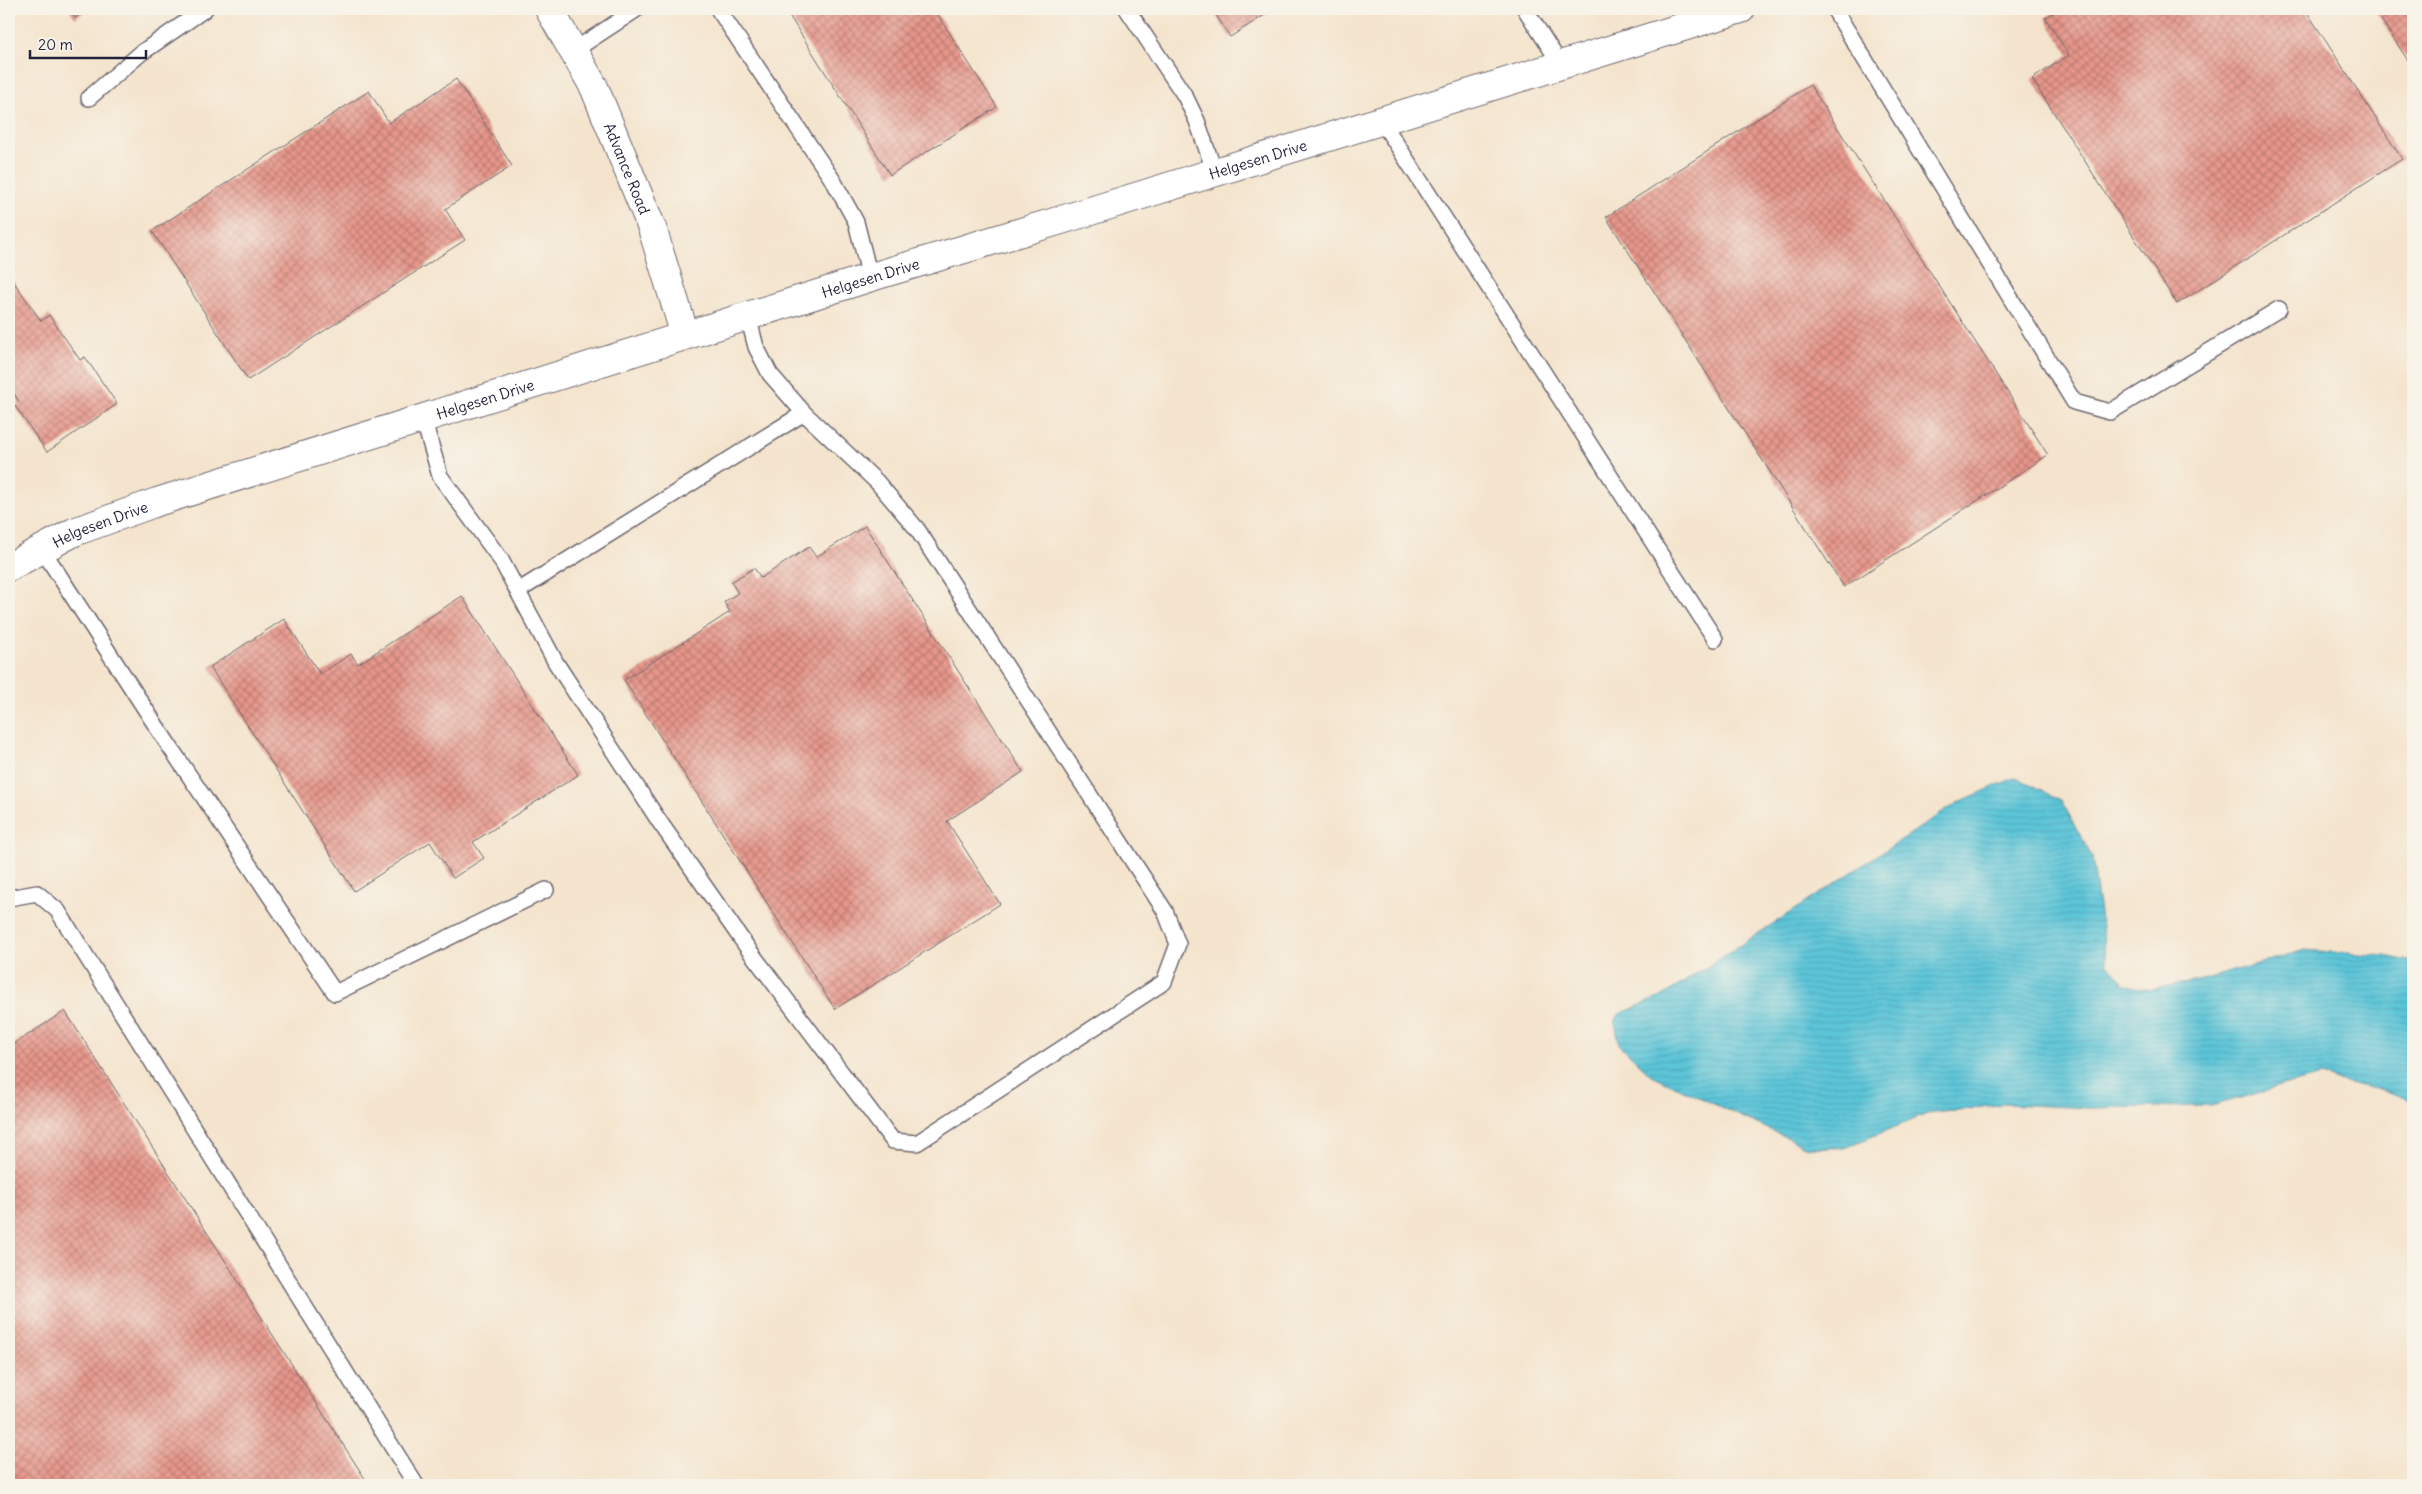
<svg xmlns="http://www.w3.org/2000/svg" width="2422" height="1494" font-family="Delius,sans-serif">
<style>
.water{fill:url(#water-rules);stroke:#3f748a}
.building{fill:url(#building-cross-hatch)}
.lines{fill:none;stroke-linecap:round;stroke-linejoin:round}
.service-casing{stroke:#6c666e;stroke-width:18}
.minor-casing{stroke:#6c666e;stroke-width:30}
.service{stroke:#fff;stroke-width:15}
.minor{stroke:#fff;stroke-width:28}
.labels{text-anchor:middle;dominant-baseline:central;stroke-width:5;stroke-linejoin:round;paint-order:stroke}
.street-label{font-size:15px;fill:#22223b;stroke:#f7f3e8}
</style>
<defs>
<pattern id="water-rules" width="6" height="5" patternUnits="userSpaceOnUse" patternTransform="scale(1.25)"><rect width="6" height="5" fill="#5cc5d8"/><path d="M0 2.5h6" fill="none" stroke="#50a9ba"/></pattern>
<pattern id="building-cross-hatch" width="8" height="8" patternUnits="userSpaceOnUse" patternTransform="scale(1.25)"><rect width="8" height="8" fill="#e7968a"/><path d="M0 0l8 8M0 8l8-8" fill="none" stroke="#bb7a72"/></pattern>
</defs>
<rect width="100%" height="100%" fill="#f7f3e8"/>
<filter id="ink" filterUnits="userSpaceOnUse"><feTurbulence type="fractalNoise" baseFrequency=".02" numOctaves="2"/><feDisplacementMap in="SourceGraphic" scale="10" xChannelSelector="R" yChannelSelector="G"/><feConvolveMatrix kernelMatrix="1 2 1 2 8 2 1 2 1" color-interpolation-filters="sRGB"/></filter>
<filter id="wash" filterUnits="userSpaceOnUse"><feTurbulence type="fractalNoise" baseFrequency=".0096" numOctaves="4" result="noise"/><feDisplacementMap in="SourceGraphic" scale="20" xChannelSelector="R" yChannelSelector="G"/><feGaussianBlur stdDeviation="1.12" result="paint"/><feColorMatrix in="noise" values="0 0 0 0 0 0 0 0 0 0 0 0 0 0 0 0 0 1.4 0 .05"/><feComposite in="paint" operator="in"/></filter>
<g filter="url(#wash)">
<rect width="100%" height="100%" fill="#f4e4cd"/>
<polygon class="water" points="2016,777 2061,800 2092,857 2107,962 2125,985 2151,990 2202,980 2305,950 2386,956 2413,962 2413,1102 2392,1093 2320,1076 2211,1106 2089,1108 2005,1104 1927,1114 1844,1148 1807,1147 1651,1075 1619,1044 1615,1022 1619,1014 1661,997 1959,802"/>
<g id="blocks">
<g class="building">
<polygon points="69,9 89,9 75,18"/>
<polygon points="785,9 934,9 997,107 890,175"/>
<polygon points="1212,9 1274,9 1230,37"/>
<polygon points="2058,9 2305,9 2402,159 2177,304 2032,79 2069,55 2045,18"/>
<polygon points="2374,9 2413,9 2413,68"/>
<polygon points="456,79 512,166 445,209 465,240 248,380 152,231 369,91 389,123"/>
<polygon points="1810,85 2048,455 1844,587 1606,217"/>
<polygon points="9,275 41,321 49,315 80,360 85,357 117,404 47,452 15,406 19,402 13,392 9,393"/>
<polygon points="865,526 1023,772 947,821 1000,904 835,1009 624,680 730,612 724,602 738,593 731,582 754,568 761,578 809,547 816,557"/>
<polygon points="462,596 578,775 473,842 484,858 453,878 430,842 354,891 210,667 284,619 320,674 351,654 358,664"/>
<polygon points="65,1011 369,1485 9,1485 9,1047"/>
</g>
</g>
</g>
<g filter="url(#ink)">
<use href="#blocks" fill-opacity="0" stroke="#6c666e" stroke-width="1"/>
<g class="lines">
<g class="service-casing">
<g id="service">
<polyline points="718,9 834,182 856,222 870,277"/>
<polyline points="1127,9 1185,96 1197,121 1215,173"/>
<polyline points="1525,9 1561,65"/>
<polyline points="1834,9 2074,402 2110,412 2279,309"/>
<polyline points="573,51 637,9"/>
<polyline points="89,98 141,53 205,9"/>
<polyline points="1381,120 1715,639"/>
<polyline points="423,418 440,476 501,560 556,663 659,821 749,950 893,1141 917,1143 1164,982 1178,944 1165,911 917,529 877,482 804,413 770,374 756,347 748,316"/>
<polyline points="42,549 162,735 335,993 546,890"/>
<polyline points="518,591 804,413"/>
<polyline points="9,898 37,893 58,911 416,1485"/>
</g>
</g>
<g class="minor-casing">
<g id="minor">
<path id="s1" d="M549,9L594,87L652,228L685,335"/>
<path id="s2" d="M9,567L74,532L157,502L878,275L1071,217L1741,9"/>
</g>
</g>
<use href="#service" class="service"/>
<use href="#minor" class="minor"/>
</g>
</g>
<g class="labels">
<g class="street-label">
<text stroke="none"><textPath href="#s2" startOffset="1315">Helgesen Drive</textPath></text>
<text stroke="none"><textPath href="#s1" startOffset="178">Advance Road</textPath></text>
<text stroke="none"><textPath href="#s2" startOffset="910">Helgesen Drive</textPath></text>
<text stroke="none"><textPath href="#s2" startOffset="506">Helgesen Drive</textPath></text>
<text stroke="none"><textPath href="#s2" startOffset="101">Helgesen Drive</textPath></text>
</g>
</g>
<rect width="2422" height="1494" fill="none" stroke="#f7f3e8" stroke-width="30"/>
<path d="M30 50v8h116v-8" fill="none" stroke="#22223b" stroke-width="2.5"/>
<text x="38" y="50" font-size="15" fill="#22223b" stroke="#f7f3e8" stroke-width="4" paint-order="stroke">20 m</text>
</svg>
